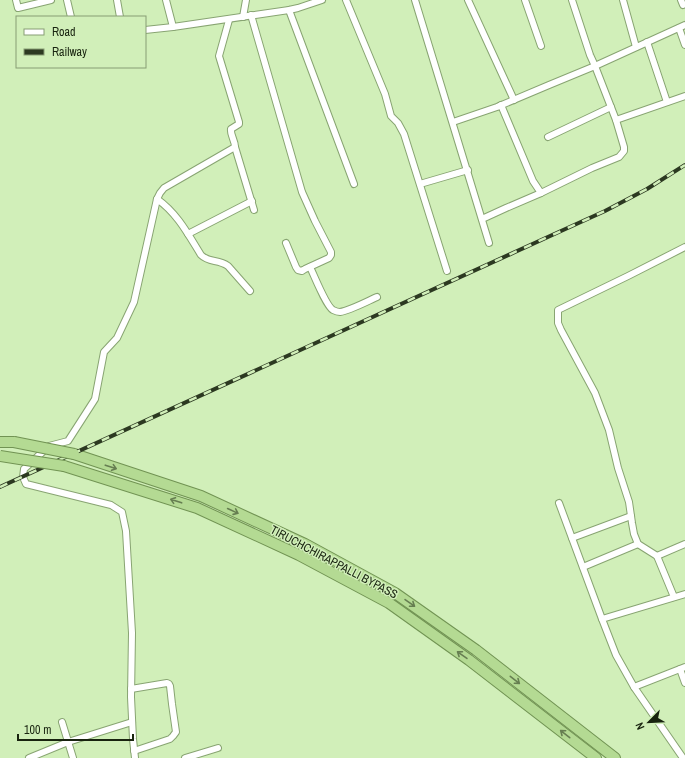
<svg xmlns="http://www.w3.org/2000/svg" width="685" height="758" font-family="'Archivo Narrow',sans-serif">
<style>
.lines{fill:none;stroke-linecap:round;stroke-linejoin:round}
.minor-casing{stroke:#88a472;stroke-width:8}
.trunk-casing{stroke:#719353;stroke-width:12}
.minor{stroke:#fff;stroke-width:6}
.trunk{stroke:#b4da93;stroke-width:10}
.rail-casing{stroke:#2c3921;stroke-width:4}
.rail{stroke:#d1efb9;stroke-width:2.5;stroke-dasharray:8;stroke-linecap:butt}
.trunk-bridge-casing{stroke:#719353;stroke-width:12;stroke-linecap:butt}
.trunk-bridge{stroke:#b4da93;stroke-width:10}
.oneway{stroke:#667e51}
.labels{text-anchor:middle;dominant-baseline:central;stroke-width:3;stroke-linejoin:round;paint-order:stroke}
.street-label{font-size:12px;fill:#18230f;stroke:#d1efb9}
</style>
<rect width="100%" height="100%" fill="#d1efb9"/>
<g class="lines">
<g class="minor-casing">
<g id="minor">
<polyline points="16,0 18,8 51,0"/>
<polyline points="67,0 71,17"/>
<polyline points="117,0 120,17"/>
<polyline points="166,0 173,27"/>
<polyline points="346,0 385,94 391,116 398,123 404,134 447,271"/>
<polyline points="415,0 489,243"/>
<polyline points="468,0 514,100"/>
<polyline points="525,0 541,46"/>
<polyline points="623,0 636,47"/>
<polyline points="681,0 683,5"/>
<polyline points="289,10 354,184"/>
<polyline points="251,15 302,192 315,221 331,252 331,255 329,258 305,269 302,271 298,270 296,267 286,243"/>
<polyline points="243,17 246,0"/>
<polyline points="679,28 685,45"/>
<polyline points="145,30 173,27 289,10 298,8 322,0"/>
<polyline points="647,42 667,102"/>
<polyline points="501,105 533,181 541,193"/>
<polyline points="616,120 685,96"/>
<polyline points="453,122 497,107 549,85 595,66 685,25"/>
<polyline points="548,137 611,107"/>
<polyline points="235,147 254,210"/>
<polyline points="420,184 468,170"/>
<path d="M157,199C177,213 188,234 201,255C209,263 218,259 228,266L250,291"/>
<polyline points="482,219 506,208 541,193 592,168 619,157 624,151 624,147 616,120 595,66 590,55 572,0"/>
<polyline points="188,234 252,201"/>
<path d="M310,267C314,275 326,306 333,310C335,311 337,312 340,312C349,311 368,301 377,297"/>
<polyline points="559,503 602,619"/>
<polyline points="572,538 631,516"/>
<polyline points="657,556 685,544"/>
<polyline points="583,567 638,544"/>
<polyline points="674,597 657,556 638,544 634,534 632,523 629,502 618,468 609,430 595,393 561,330 558,323 558,310 628,276 685,247"/>
<polyline points="680,669 685,683"/>
<polyline points="634,687 685,667"/>
<polyline points="131,689 167,683 169,684 170,686 172,704 176,732 173,736 170,739 134,751"/>
<polyline points="62,722 73,758"/>
<polyline points="29,758 68,742 132,722"/>
<path d="M135,758L133,739L131,697L132,633L126,531L122,512L111,505L26,484L23,477L24,469L49,446L68,441L95,399L104,352L117,338L134,302L157,199L160,193L164,188L235,147C235,140 230,135 231,129L239,124V122L219,56L229,20"/>
<polyline points="185,758 218,748"/>
<polyline points="683,758 634,687 616,655 602,619 685,594"/>
</g>
</g>
<g class="trunk-casing">
<g id="trunk">
<polyline points="0,442 14,442"/>
<polyline points="74,454 201,496 305,544 395,593 476,650 615,758"/>
<polyline points="64,466 197,508 299,555 389,603 469,660 596,758"/>
</g>
</g>
<use href="#minor" class="minor"/>
<use href="#trunk" class="trunk"/>
<g class="rail-casing">
<polyline id="rail" points="0,487 561,231 605,211 647,189 685,165"/>
</g>
<use href="#rail" class="rail"/>
<g class="trunk-bridge-casing">
<g id="trunk-bridge">
<polyline points="14,442 74,454"/>
<polyline points="0,456 64,466"/>
</g>
</g>
<use href="#trunk-bridge" class="trunk-bridge"/>
</g>
<defs><path id="oneway-shaft" d="M-6 0H5M1.5-3L5.5 0L1.5 3" fill="none" stroke-width="1.6" stroke-linecap="round" stroke-linejoin="round"/></defs>
<g class="oneway">
<use href="#oneway-shaft" transform="translate(111 467) rotate(18)"/>
<use href="#oneway-shaft" transform="translate(176 501) rotate(-162)"/>
<use href="#oneway-shaft" transform="translate(233 511) rotate(25)"/>
<use href="#oneway-shaft" transform="translate(410 603) rotate(35)"/>
<use href="#oneway-shaft" transform="translate(462 655) rotate(-145)"/>
<use href="#oneway-shaft" transform="translate(515 680) rotate(38)"/>
<use href="#oneway-shaft" transform="translate(565 734) rotate(-142)"/>
</g>
<g class="labels">
<g class="street-label">
<text transform="translate(334 562) rotate(28)">TIRUCHCHIRAPPALLI BYPASS</text>
</g>
</g>
<rect x="16" y="16" width="130" height="52" fill="#d1efb9" stroke="#879d75"/>
<rect x="24" y="29" width="20" height="6" fill="#ffffff" stroke="#879d75"/>
<text x="52" y="36" font-size="12" fill="#18230f">Road</text>
<rect x="24" y="49" width="20" height="6" fill="#2c3921" stroke="#879d75"/>
<text x="52" y="56" font-size="12" fill="#18230f">Railway</text>
<g transform="translate(649 722) rotate(246)" stroke="#d1efb9" stroke-width="3" paint-order="stroke">
<path d="M0-3L7 15L0 10L-7 15Z" fill="#18230f"/>
<text y="-6" font-size="11" font-weight="bold" text-anchor="middle" fill="#18230f">N</text>
</g>
<path d="M18 734v6h115v-6" fill="none" stroke="#18230f" stroke-width="2"/>
<text x="24" y="734" font-size="12" fill="#18230f" stroke="#d1efb9" stroke-width="3" paint-order="stroke">100 m</text>
</svg>
